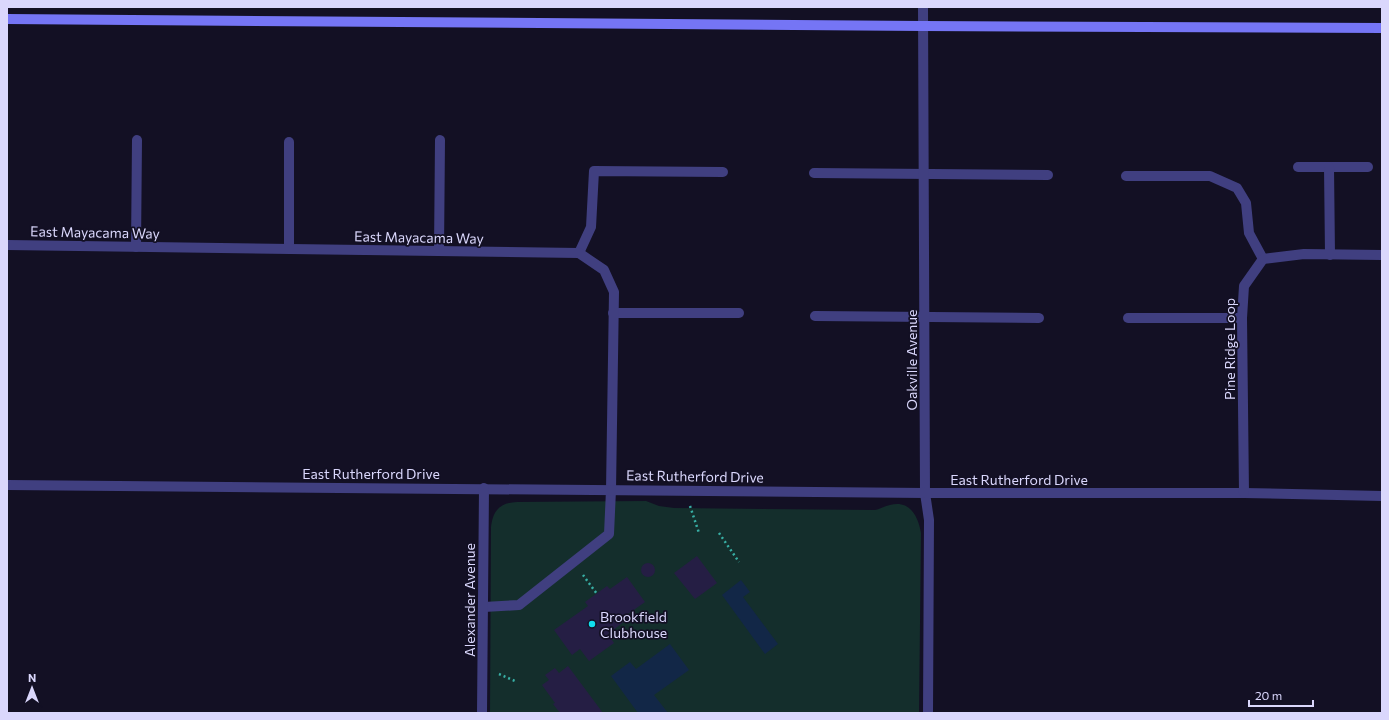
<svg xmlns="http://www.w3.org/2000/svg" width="1389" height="720" font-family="Commissioner,sans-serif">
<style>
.green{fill:#142e2c}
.water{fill:#122747}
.building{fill:#251e44}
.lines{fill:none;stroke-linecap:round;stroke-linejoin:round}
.path{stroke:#38afa5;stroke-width:2.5;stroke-dasharray:2 3;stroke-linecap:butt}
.service{stroke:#403f80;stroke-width:10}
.minor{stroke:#403f80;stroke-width:10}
.secondary{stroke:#7575f5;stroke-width:10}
.poi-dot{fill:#11deee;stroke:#131024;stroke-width:1.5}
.labels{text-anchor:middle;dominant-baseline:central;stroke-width:3.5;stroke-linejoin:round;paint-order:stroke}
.street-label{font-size:14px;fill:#dad7fc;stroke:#131024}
.poi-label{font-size:14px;fill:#dad7fc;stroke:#131024;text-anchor:start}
</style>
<rect width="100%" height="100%" fill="#131024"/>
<path class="green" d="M646,501L659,506L674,508L875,510C880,509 885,506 890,505C910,500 918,516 921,533L919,713H490L491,527C493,511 499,503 517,502Z"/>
<g class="water">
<polygon points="741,580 750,592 743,597 778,644 765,654 722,595"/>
<polygon points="670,644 689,670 654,695 668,713 638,713 611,676 630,662 636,669"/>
</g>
<g class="building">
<polygon points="697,556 717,583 695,599 674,573"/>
<circle cx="648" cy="570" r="7"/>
<polygon points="627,577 645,602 628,614 630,617 608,634 614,643 589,661 580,649 572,655 554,630 588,606 585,602 607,586 610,589"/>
<polygon points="568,666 603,713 560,713 553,704 555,703 542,685 549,680 545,675 555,668 559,673"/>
</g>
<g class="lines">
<g class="path">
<polyline points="690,506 699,533"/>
<polyline points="719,533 739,562"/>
<polyline points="583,575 597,594"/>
<polyline points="499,674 515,681"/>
</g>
<g class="service">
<polyline points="289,142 289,249"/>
<polyline points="1298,167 1368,167"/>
<polyline points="1329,167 1330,255"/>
<polyline points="814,173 1048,175"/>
<polyline points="1126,176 1210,176 1237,188 1246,203 1249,233 1263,259"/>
<polyline points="136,247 137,140"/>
<polyline points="439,251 440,140"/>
<polyline points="579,253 591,227 594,171 723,172"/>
<polyline points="613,313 739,313"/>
<polyline points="815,316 1039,318"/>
<polyline points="1128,318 1242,318"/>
<polyline points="484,607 519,605 609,534 611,490"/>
</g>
<g class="minor">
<polyline points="923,7 925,493 929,520 928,713"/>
<polyline points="7,245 579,253 604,270 614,292 611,490"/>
<polyline points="7,485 925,493 1244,493 1382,496"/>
<polyline points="1244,493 1242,318 1244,286 1263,259 1304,254 1382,255"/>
<polyline points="482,713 484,488"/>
</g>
<polyline class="secondary" points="7,19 923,26 1382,28"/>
</g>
<circle class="poi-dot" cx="592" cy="624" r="4"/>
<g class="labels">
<g class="street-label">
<text transform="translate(95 232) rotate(1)">East Mayacama Way</text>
<text transform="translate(419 237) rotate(1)">East Mayacama Way</text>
<text transform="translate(1229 349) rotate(-90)">Pine Ridge Loop</text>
<text transform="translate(911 360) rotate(-90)">Oakville Avenue</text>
<text x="371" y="473">East Rutherford Drive</text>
<text transform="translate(695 476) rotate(1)">East Rutherford Drive</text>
<text x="1019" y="479">East Rutherford Drive</text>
<text transform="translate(469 600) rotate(-90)">Alexander Avenue</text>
</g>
<g class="poi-label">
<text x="600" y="616">Brookfield<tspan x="600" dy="16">Clubhouse</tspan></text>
</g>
</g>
<rect width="1389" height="720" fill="none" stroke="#dad7fc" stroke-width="16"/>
<g transform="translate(32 688)" stroke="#131024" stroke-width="3" paint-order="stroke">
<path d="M0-3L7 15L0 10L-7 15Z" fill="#dad7fc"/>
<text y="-6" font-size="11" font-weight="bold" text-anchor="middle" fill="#dad7fc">N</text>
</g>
<path d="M1249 700v6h64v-6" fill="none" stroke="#dad7fc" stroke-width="2"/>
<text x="1255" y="700" font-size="12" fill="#dad7fc" stroke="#131024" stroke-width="3" paint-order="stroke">20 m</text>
</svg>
